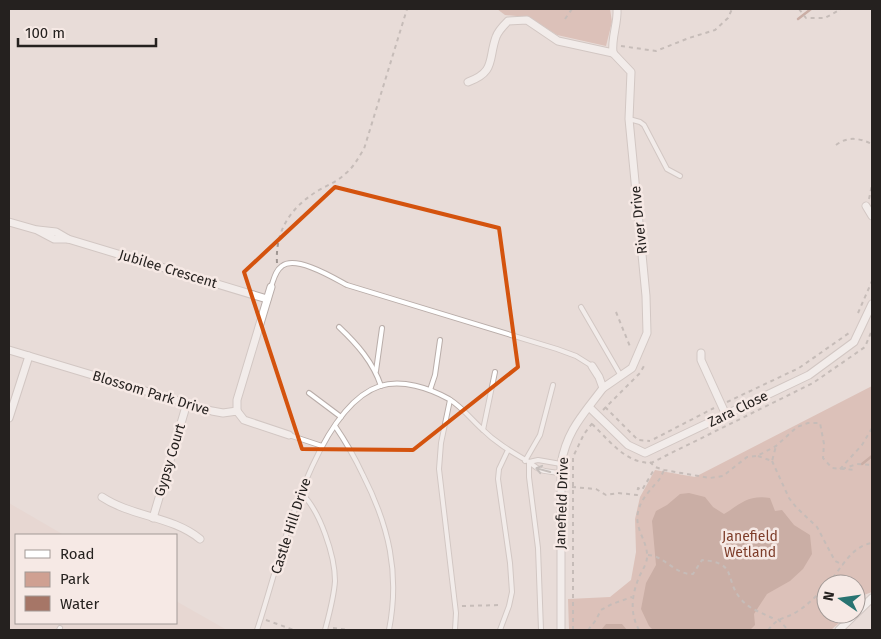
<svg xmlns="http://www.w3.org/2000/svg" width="881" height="639" font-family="'Fira Sans',sans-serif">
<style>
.built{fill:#e6d1ca}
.green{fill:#cfa092}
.water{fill:#a67667}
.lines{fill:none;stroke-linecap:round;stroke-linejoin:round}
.stream{stroke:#a67667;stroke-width:2.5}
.service-casing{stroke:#b9ada9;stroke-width:6}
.minor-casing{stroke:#b9ada9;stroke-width:9}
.path{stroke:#9e9591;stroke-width:2;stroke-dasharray:4 4;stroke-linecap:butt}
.service{stroke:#fff;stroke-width:4}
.minor{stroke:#fff;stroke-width:7}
.oneway{stroke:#9d9b9a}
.marked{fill:none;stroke:#d4530e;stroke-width:4;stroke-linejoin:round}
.labels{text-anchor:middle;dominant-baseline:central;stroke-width:5;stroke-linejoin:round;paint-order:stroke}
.street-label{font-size:14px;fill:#25211f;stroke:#f6e9e5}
.park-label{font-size:14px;fill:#7d3c29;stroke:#f6e9e5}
</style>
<rect width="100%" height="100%" fill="#e8dcd8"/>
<polygon class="built" points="9,503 64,535 16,535 16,623 176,623 176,601 227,630 9,630"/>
<g class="green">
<polygon points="497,9 610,9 612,22 606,46 557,35 529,17 505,15"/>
<polygon points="872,386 872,592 864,595 856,606 856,584 826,584 826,614 849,614 831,630 569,630 568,599 610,597 631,580 636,552 635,519 640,497 655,470 695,477"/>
</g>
<g class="water">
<path d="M689,493L705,497L713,507L724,514C742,503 748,495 770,498L775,511L782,510L794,525L810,535L812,554L803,569L790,581L767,594L754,614L755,625L750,630H653L649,626L641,609L646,583L656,565L652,521L656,511L667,505L680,494Z"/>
<polygon points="606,624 622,624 627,630 601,630"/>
</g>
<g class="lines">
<g class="stream">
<polyline points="798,19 811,9"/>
<polyline points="862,464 872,456"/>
</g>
<g class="service-casing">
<g id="service">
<polyline points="629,119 640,122 644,125 667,169 680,176"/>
<path d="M271,287C274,279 275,271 282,266C296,255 334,278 347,285L557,349L576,356L592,366"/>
<polyline points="581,307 621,376"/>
<path d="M339,327C357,344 373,362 381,386"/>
<polyline points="376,371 382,328"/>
<polyline points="430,390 435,375 440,340"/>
<polyline points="309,393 341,417"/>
<polyline points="450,400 441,443 439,469 456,613 455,630"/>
<path d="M335,426C346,442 355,458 363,475C389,526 400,574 389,630"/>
<polyline points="483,430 495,372"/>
<polyline points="289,435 322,446"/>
<polyline points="525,461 540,435 553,385"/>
<polyline points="529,462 529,477 538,548 541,630"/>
<polyline points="529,462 538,460 561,464"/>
<path d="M301,493C320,510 335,556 335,581C334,597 329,615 325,630"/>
<polyline points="59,630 60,628"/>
<path d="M257,630C278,569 312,408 380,386C402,379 429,388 449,399C462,407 471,419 482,429C496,443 512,452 529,462C533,465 536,468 541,470C547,472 554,472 560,473"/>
<polyline points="500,630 509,606 512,592 510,563 498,479 499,469 508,450"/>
</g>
</g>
<g class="minor-casing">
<g id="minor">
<path d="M613,53C611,38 618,24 617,9"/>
<path d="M468,82C496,72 488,59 496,37C498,31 504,25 508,21L527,20L558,41L613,53"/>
<polyline points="866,206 872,216"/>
<polyline points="9,222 37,230 54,239 68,239 267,299"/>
<polyline points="38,230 56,232 68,239"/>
<polyline points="9,350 212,411 223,413 237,411 244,420 289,435"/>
<polyline points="701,353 701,360 726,415"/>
<polyline points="592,366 599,377 603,388 632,368 647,333 646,296 629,119 631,72 613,53"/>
<polyline points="589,407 628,445 645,453 809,375 854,342 872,304"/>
<polyline points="237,411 237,400 271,287"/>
<polyline points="9,418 29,356"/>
<path d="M102,497C132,517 172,516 200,539"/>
<polyline points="153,518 187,403"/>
<path d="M561,630V464C567,430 583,415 603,388"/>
<polyline points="839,630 872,598"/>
</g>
</g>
<g class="path">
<polyline points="799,9 806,18 825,18 841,9"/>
<polyline points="565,19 572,9"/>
<polyline points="621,46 656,51 689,38 715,30 728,18 732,9"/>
<path d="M836,145C848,136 859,138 872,144"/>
<polyline points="869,199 872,185"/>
<path d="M277,263C275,230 291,207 319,190C328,185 338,181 345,174C354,167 358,158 364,149L407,9"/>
<polyline points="616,312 631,349"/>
<polyline points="858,313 872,281"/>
<polyline points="727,402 799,368 849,333"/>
<polyline points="605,407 638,440 650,441"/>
<polyline points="603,410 640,373 644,366 641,364"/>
<path d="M592,424C609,440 625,463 651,463L813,383L865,347L872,330"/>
<polyline points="654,439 714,408"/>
<polyline points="758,456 772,461 776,446"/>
<polyline points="772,461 789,498 796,507 817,527 835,561 843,565"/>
<polyline points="650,462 655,467 664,470 710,478 723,476 747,457 757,456 776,446 797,427 808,423 820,423 824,444 823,458 832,468 856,470"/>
<polyline points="840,469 862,445 872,428"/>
<polyline points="842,469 857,464 872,465"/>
<polyline points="572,487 596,489 606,495 618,493 637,495 638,488 642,490 655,468"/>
<path d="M648,555C665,556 675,575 693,574L702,560C738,563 724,578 740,598C749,610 764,613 776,620"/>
<path d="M828,584C841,569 851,546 872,543"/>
<polyline points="462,606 502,605"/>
<polyline points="778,619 788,630"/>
<polyline points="266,620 294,630"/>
<polyline points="333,628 348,630"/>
<polyline points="573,630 573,457 584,434 594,421"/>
<polyline points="588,630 596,620 601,610 612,604 632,597"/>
<path d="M639,630C629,612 632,593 640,575C643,569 647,563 647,557C648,541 634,529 638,512C641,499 648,493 656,483C660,480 662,474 664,470"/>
<path d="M768,630C780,615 785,620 798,611C809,604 817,595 826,586"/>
</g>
<use href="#service" class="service"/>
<use href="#minor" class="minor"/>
</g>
<defs><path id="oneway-shaft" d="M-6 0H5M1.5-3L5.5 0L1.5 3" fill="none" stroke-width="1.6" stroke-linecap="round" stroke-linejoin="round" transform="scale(1.25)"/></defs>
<use class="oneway" href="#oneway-shaft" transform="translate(543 470) rotate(-165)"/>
<path d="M0 0H881V639H0ZM335,187L499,228L518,367L413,450L302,449L244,272Z" fill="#e8dcd8" fill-opacity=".55" fill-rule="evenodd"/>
<path class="marked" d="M335,187L499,228L518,367L413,450L302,449L244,272Z"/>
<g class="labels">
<g class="street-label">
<text transform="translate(639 220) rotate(-96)">River Drive</text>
<text transform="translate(168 269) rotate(17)">Jubilee Crescent</text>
<text transform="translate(151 393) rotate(17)">Blossom Park Drive</text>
<text transform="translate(738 409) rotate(-26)">Zara Close</text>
<text transform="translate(170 460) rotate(-73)">Gypsy Court</text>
<text transform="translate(562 503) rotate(-88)">Janefield Drive</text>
<text transform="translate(291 526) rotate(-72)">Castle Hill Drive</text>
</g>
<g class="park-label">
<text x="750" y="536">Janefield<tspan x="750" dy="16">Wetland</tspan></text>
</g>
</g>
<rect width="881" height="639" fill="none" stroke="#25211f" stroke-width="20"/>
<rect x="15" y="534" width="162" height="90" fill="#f6e9e5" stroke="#a29996"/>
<rect x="25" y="550" width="25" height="8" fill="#ffffff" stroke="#a29996"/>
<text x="60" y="559" font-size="15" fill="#25211f">Road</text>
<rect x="25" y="572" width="25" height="15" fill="#cfa092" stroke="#a29996"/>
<text x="60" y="584" font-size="15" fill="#25211f">Park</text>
<rect x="25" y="596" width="25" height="15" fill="#a67667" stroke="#a29996"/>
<text x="60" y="609" font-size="15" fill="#25211f">Water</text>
<g transform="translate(841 599) rotate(283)"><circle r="24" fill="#f6e9e5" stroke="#a29996"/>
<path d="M0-4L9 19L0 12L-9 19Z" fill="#287371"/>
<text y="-8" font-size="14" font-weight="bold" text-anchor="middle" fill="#25211f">N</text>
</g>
<path d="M18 38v8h138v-8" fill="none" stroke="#25211f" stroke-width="2.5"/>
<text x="25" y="38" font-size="15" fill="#25211f" stroke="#f6e9e5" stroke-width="4" paint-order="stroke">100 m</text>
</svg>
